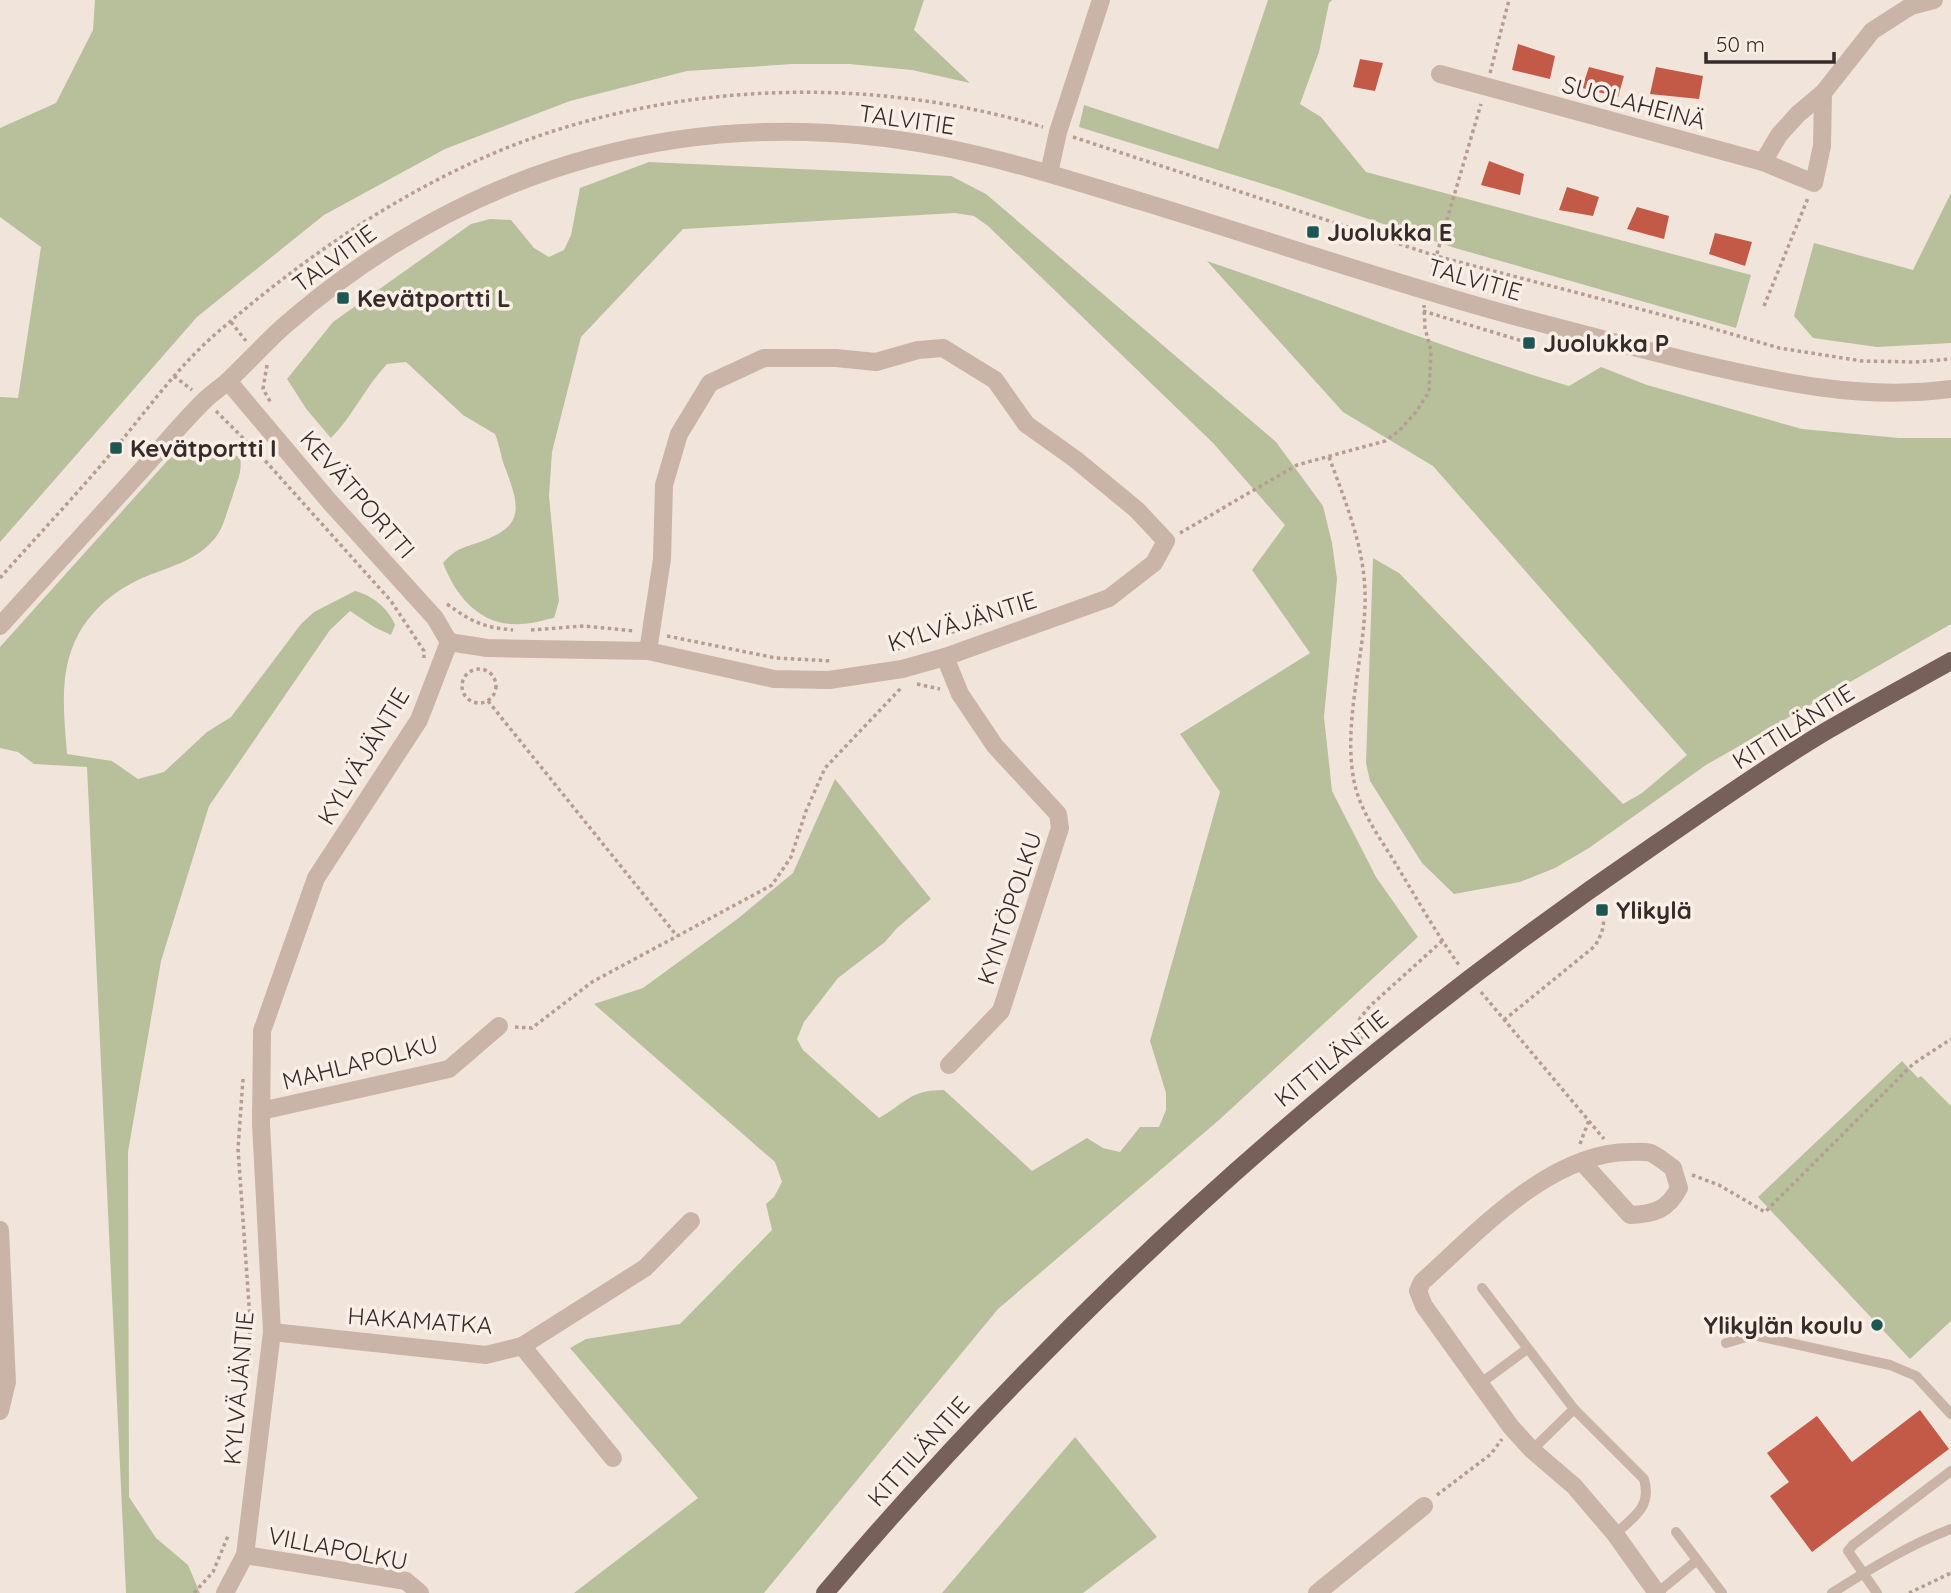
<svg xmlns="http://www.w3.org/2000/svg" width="1951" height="1593" font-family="Quicksand,sans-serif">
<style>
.green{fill:#b7c09b}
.building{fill:#c35a47}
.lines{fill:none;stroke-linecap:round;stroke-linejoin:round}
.path{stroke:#b59d92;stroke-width:3.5;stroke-dasharray:3.5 3.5;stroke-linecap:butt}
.service{stroke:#c9b4a7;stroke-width:10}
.minor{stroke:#c9b4a7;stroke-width:18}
.tertiary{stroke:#c9b4a7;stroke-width:18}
.primary{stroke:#776059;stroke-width:18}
.poi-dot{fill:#1e5654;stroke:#f9efe7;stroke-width:2.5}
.labels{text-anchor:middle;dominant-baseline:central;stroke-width:7;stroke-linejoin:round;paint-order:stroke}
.street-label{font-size:24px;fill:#352b28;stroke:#f9efe7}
.poi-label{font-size:24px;font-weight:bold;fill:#352b28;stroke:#f9efe7;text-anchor:start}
</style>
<rect width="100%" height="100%" fill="#f1e5db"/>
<g class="green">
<polygon points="95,0 924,0 914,30 970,83 912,70 849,64 793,64 687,71 570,101 445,149 324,215 197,317 0,542 0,397 18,398 41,247 0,217 0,128 56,103 93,30"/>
<polygon points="1268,0 1332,0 1329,3 1319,52 1300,104 1321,117 1366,172 1751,275 1736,328 1455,248 1276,188 1079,127 1084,105 1218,149"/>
<path d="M649,162L951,176L986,194L1276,442L1323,506L1332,543L1337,579L1324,717L1332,791L1376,877L1418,937L1219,1120L998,1309L764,1593H574L698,1498L570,1348L586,1339L680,1324L772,1230L766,1204L774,1197L782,1182L775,1162L594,1004L643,988L736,920L793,873L835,779L931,899L897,928L885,942L838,978L804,1022L797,1039L803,1050L879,1118C906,1103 909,1090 944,1090L1032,1171L1087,1138L1103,1148L1120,1152L1140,1127H1159L1166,1110V1093L1150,1041L1220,792L1180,734L1310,653L1252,570L1285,525L1213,443L988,226L974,216L955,213L683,229L581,337L552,452L549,496L559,601L554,618C543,620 532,624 521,624C481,627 456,597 443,563C458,546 465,548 485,540C526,525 518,503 506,470C501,459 500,446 495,434L463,415L406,362L387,364C365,387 353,416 331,438L307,410L287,379L333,322L471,224L490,219L511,220L534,248L549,257L564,250L571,235L580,188Z"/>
<polygon points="1951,193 1951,343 1877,347 1813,338 1794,316 1814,243 1913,270"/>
<path d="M1207,261C1329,302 1447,350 1569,386L1601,367L1647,385L1802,429L1899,438H1951V624L1706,765L1589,848L1555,868L1520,882L1454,894L1422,863L1370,781L1366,763L1373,558L1399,573L1623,804L1642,793L1687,755L1433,466L1343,412Z"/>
<path d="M198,442L240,457C243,472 236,484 232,498C227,511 224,526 216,537C198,560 172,566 147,576C118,588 95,606 79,633C58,671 64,713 67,754L112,761L138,779L164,772L207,732L231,717L301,624L314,612L355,591C372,595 389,609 395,625L391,635L374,627L350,611L330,630L209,806L161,961L128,1152L129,1497L156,1538L188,1565L200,1593H126L87,767L34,764L18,752L0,748V647L169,459Z"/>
<polygon points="1902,1061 1918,1078 1921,1076 1951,1106 1951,1321 1910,1359 1758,1197"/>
<polygon points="1075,1437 1157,1537 1083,1593 942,1593"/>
</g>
<g class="building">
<polygon points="1518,44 1555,56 1550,79 1512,70"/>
<polygon points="1360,59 1383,63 1375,91 1353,87"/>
<polygon points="1589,67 1624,76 1618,97 1582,88"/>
<polygon points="1656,67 1703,76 1699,99 1650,94"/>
<polygon points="1489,161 1524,174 1520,195 1481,185"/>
<polygon points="1567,187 1599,197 1593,216 1559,210"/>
<polygon points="1637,207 1669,216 1664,239 1627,229"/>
<polygon points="1715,233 1752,242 1745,266 1709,254"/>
<polygon points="1920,1410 1949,1449 1812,1552 1770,1496 1789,1482 1767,1453 1817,1416 1852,1462"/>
</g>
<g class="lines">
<g class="path">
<polyline points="1490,73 1509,0"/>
<polyline points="1073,137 1436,256 1701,325 1779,348 1862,361 1915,362 1951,359"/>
<polyline points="1431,274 1481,104"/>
<polyline points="1764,306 1808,198"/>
<polyline points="1423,311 1529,343"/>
<polyline points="231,322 246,341"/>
<polyline points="267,365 263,389 271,403"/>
<polyline points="174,376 192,390"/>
<polyline points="216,411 261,456 391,601 424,651 424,658"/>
<path d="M1329,457C1347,506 1367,553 1365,606C1363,663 1343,724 1354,781C1360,812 1381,839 1397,866C1417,899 1436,933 1459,965"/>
<polyline points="1180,533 1297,465 1385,441 1399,431 1415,413 1429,392 1431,351 1425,328 1424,305"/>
<path d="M0,578C39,534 80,491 118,445C150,406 180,364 219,331C308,254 409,185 519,143C684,81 874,76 1043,127"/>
<path d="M447,604C472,622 482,627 513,630"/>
<polyline points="531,630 584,626 635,631"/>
<polyline points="667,636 776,658 832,661"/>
<polyline points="891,651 991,620"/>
<circle cx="479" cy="686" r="17"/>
<polyline points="917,684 940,689"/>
<polyline points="488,701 677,936"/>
<polyline points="1481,992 1604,1139"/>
<path d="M1504,1020L1595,946C1602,933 1606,925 1602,910"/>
<polyline points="515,1027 532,1028 592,982 772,885 791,857 806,811 825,768 902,687"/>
<polyline points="1362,1040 1357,1029 1360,1018 1370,1006 1442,941"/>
<polyline points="243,1079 238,1149 250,1319 249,1368"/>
<polyline points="1580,1144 1589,1120"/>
<polyline points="1692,1175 1719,1185 1765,1212 1913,1064 1951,1039"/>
<polyline points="1437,1495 1491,1454 1502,1439"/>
<polyline points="194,1593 213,1572 228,1536"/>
<polyline points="1909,1593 1951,1573"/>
</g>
<g class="service">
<path d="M1482,1288L1574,1409L1644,1479C1652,1507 1634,1517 1615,1534"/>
<polyline points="1726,1343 1753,1335 1890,1365 1916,1376 1951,1414"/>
<polyline points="1481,1383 1527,1349"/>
<polyline points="1532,1450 1574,1409"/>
<polyline points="1676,1532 1722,1593"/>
<polyline points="1657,1593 1696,1561"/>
<path d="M1832,1593C1870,1569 1909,1545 1951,1529"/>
<polyline points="1877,1593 1848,1551 1853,1545 1951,1471"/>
</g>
<g class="minor">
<polyline points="1440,74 1763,162 1814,183 1822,146 1823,93 1872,31 1911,6 1934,0"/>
<polyline points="1763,162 1779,135 1798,114 1823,93"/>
<polyline points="1049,173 1058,132 1101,0"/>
<polyline points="228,381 329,501 435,618 449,642"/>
<polyline points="449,642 487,648 648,651 774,679 829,680 902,669 945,657 1109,598 1154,563 1166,541 1137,510 1075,459 1026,424 995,380 943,348 918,350 876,362 836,358 764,358 710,383 679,434 664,485 662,559 648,651"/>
<polyline points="945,657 960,694 995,746 1058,814 1060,828 1001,1011 949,1065"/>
<polyline points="261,1111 449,1069 499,1026"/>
<path d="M1582,1162L1630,1215C1654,1214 1668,1210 1679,1188L1673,1168C1666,1163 1659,1157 1651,1153C1645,1151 1637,1152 1630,1152C1550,1152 1478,1232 1422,1282L1418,1291L1424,1306L1511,1427L1532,1450L1574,1486L1615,1534L1657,1593"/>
<polyline points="0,1230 7,1382 0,1411"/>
<polyline points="272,1332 486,1355 522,1346 645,1268 691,1221"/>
<polyline points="522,1346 613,1458"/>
<polyline points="245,1555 406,1581 420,1593"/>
<polyline points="225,1593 245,1555 272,1332 261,1124 262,1031 316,878 419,720 449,642"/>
<polyline points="1317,1593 1424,1506"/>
</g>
<path class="tertiary" d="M0,626C46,575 93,524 139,473C161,449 181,423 205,400C212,393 222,387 230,379C248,362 265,343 284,326C471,163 697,100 941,147C1008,160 1074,181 1140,201C1265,239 1388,282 1514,316C1574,332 1633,347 1693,362C1778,382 1863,401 1951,389"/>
<path class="primary" d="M825,1593C1067,1307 1346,1055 1656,844C1713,805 1769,765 1828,730C1869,706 1910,684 1951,661"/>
</g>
<g class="poi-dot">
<rect x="1306" y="225" width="14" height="14" rx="3.5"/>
<rect x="336" y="291" width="14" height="14" rx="3.5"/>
<rect x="1522" y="336" width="14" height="14" rx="3.5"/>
<rect x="109" y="441" width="14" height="14" rx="3.5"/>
<rect x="1595" y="903" width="14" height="14" rx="3.5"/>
<circle cx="1877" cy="1325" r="7"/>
</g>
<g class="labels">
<g class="street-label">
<text transform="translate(1634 102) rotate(15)">SUOLAHEINÄ</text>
<text transform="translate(907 119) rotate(8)">TALVITIE</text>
<text transform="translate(334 258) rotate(-36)">TALVITIE</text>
<text transform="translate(1475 279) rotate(16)">TALVITIE</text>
<text transform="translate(358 494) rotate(49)">KEVÄTPORTTI</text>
<text transform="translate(962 621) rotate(-17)">KYLVÄJÄNTIE</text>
<text transform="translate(1793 726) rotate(-32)">KITTILÄNTIE</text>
<text transform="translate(363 756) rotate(-59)">KYLVÄJÄNTIE</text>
<text transform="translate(1009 908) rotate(-72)">KYNTÖPOLKU</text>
<text transform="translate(1331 1058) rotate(-39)">KITTILÄNTIE</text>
<text transform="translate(360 1062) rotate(-14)">MAHLAPOLKU</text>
<text transform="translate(420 1320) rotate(4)">HAKAMATKA</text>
<text transform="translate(238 1388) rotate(-85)">KYLVÄJÄNTIE</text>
<text transform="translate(918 1451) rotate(-48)">KITTILÄNTIE</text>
<text transform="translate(338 1548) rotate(11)">VILLAPOLKU</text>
</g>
<g class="poi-label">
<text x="1327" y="232">Juolukka E</text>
<text x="357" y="298">Kevätportti L</text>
<text x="1543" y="343">Juolukka P</text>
<text x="130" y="448">Kevätportti I</text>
<text x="1616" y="910">Ylikylä</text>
<text x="1863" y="1325" text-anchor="end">Ylikylän koulu</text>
</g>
</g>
<path d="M1706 52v10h128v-10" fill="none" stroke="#352b28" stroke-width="3.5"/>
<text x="1716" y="52" font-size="21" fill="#352b28" stroke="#f9efe7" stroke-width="5" paint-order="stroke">50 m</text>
</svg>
